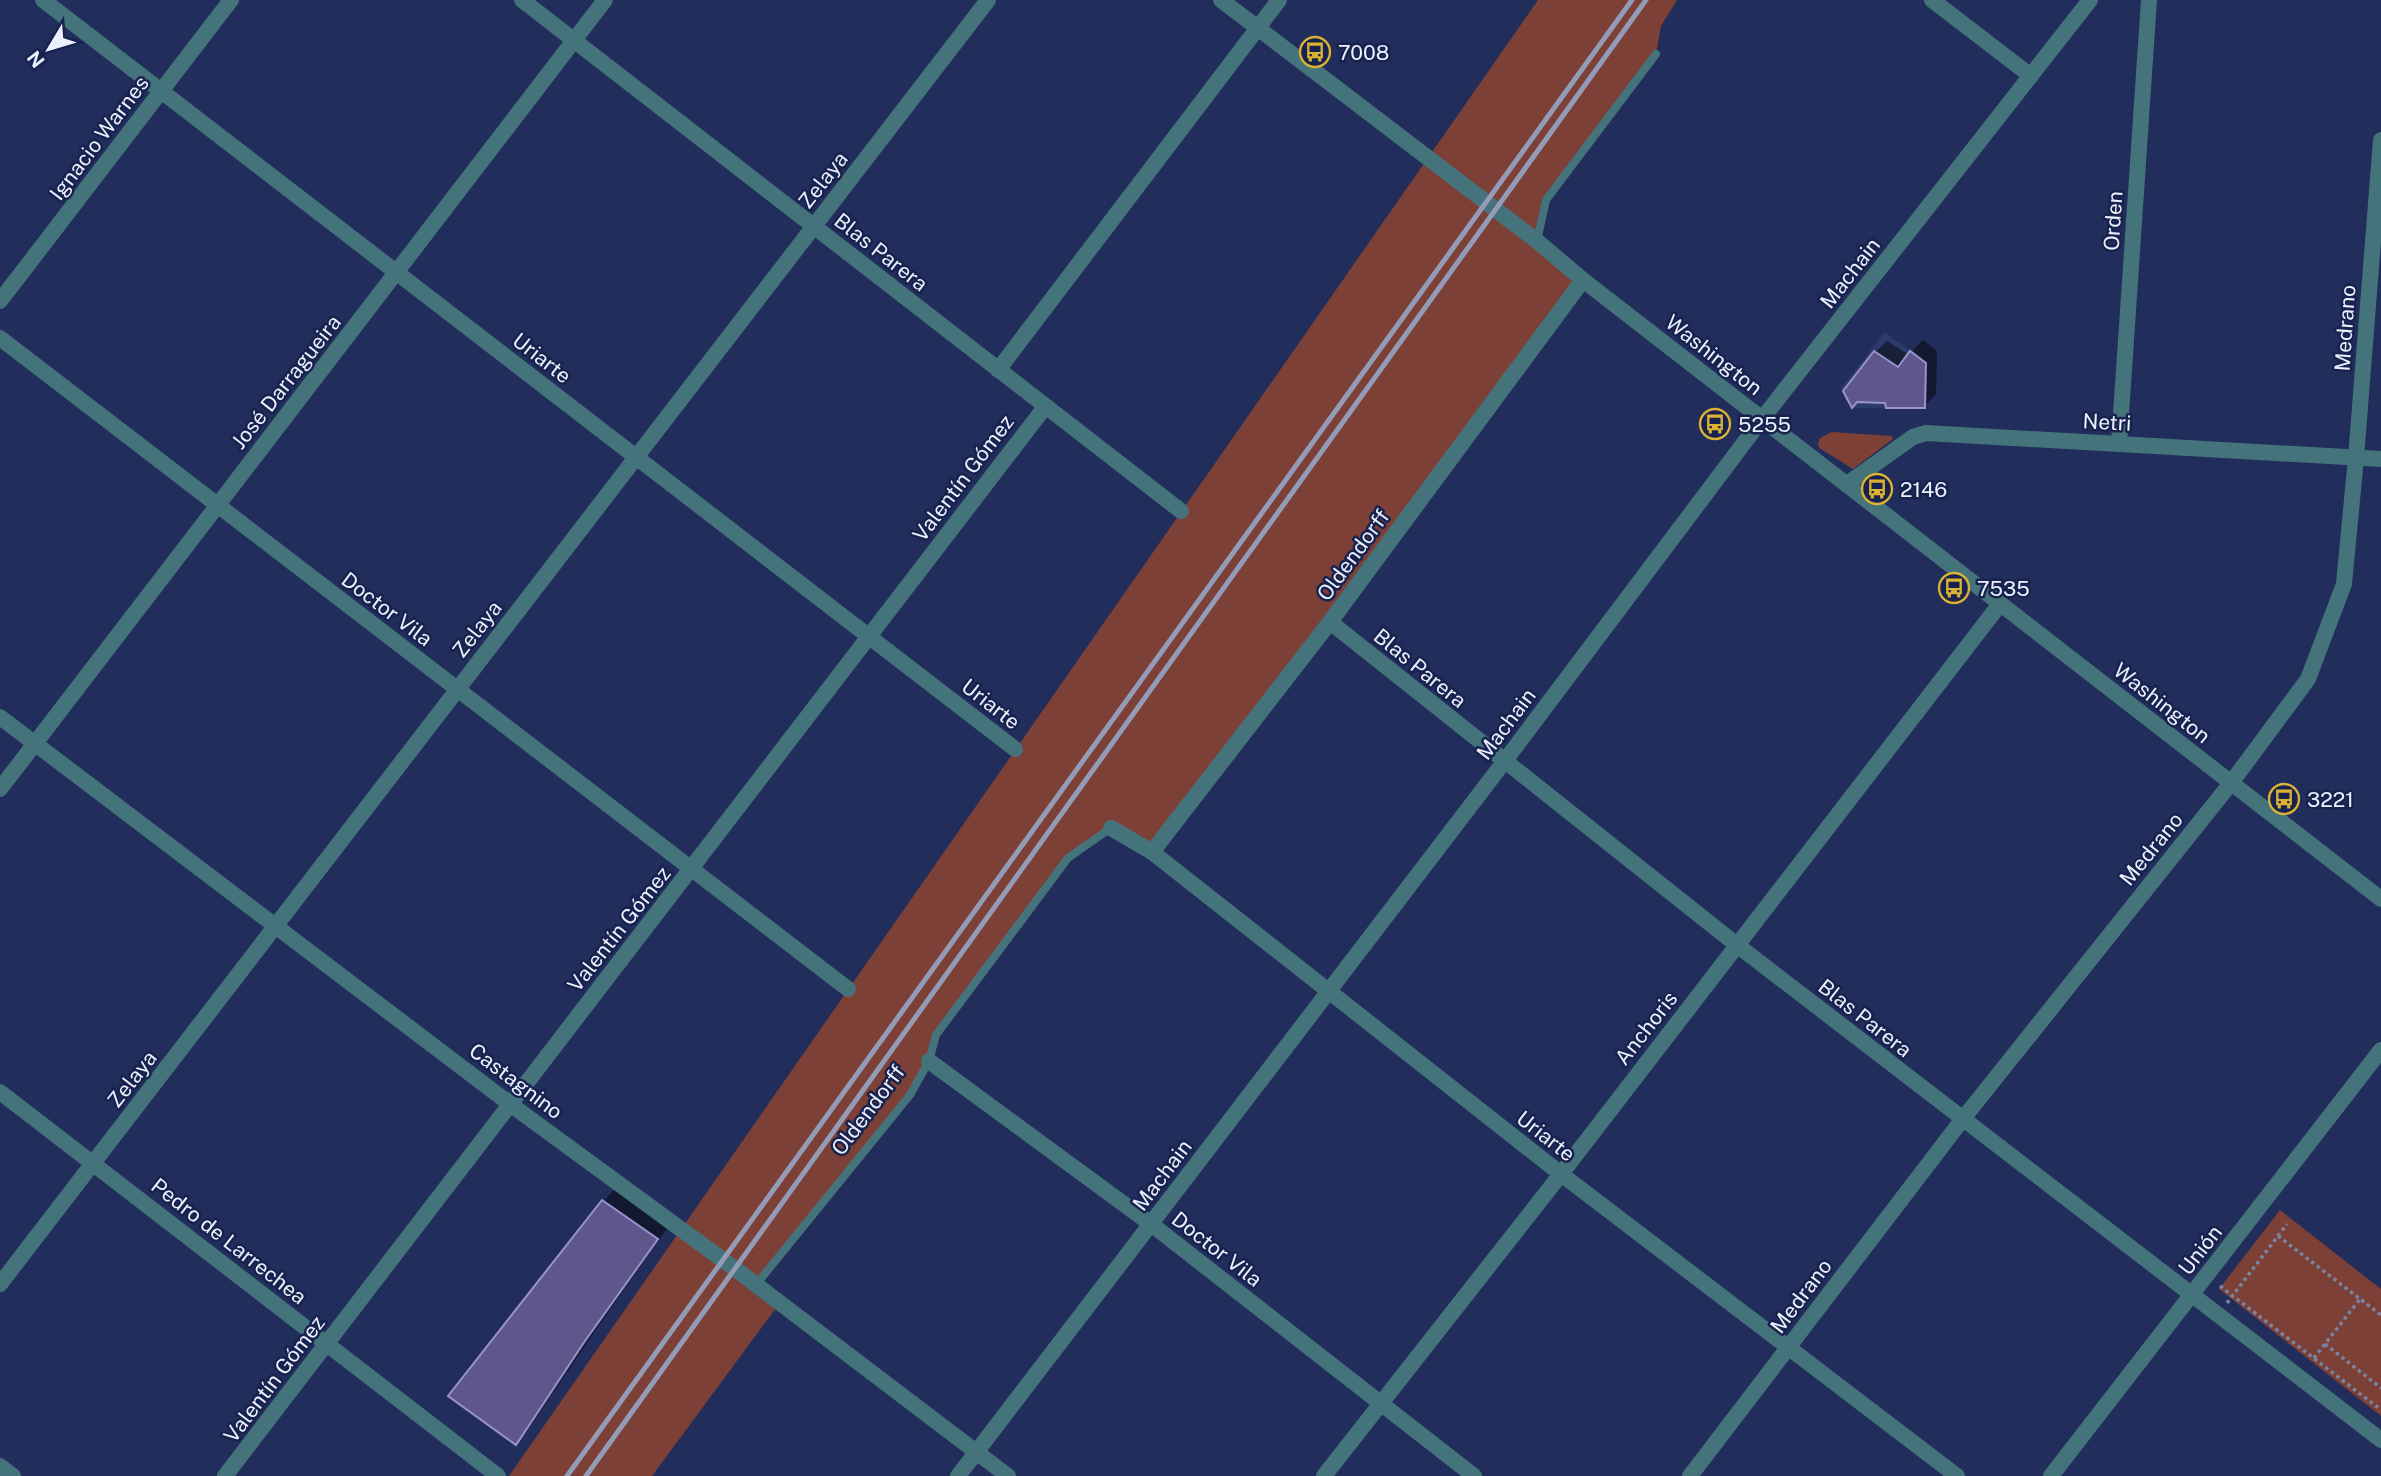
<svg xmlns="http://www.w3.org/2000/svg" width="2381" height="1476" font-family="'Public Sans',sans-serif">
<style>
.built{fill:#2c3a6c}
.green{fill:#7d4037}
.shadow{fill:#0007}
.building{fill:#5f578b;stroke:#9a93cc;stroke-width:2}
.lines{fill:none;stroke-linecap:round;stroke-linejoin:round}
.path{stroke:#7a83a2;stroke-width:3.5;stroke-dasharray:3.5 3.5;stroke-linecap:butt}
.lane{stroke:#45737b;stroke-width:8}
.street{stroke:#45737b;stroke-width:16}
.rail{stroke:#939bb6;stroke-width:5}
.labels{text-anchor:middle;dominant-baseline:central;stroke-width:5;stroke-linejoin:round;paint-order:stroke}
.poi-label{font-size:21px;fill:#ebf0fc;stroke:#18224f;text-anchor:start}
.street-label{font-size:21px;fill:#ebf0fc;stroke:#18224f}
</style>
<rect width="100%" height="100%" fill="#212d5b"/>
<polygon class="built" points="1885,332 1926,363 1925,408 1852,408 1841,388"/>
<g class="green">
<polygon points="1538,0 1677,0 1661,26 1656,54 1546,200 1537,241 1583,280 1152,852 1111,828 1068,858 936,1035 910,1095 755,1285 779,1304 652,1476 509,1476"/>
<polygon points="1832,432 1892,436 1893,439 1853,469 1819,448 1818,444 1820,438"/>
<polygon points="2280,1210 2381,1289 2381,1416 2219,1289"/>
</g>
<g class="shadow">
<polygon points="1923,340 1937,351 1936,394 1924,406 1887,401 1875,352 1887,341 1909,355"/>
<polygon points="615,1189 668,1227 597,1328 527,1431 516,1443 451,1395 604,1201"/>
</g>
<g class="building">
<polygon points="1874,351 1898,367 1910,351 1926,363 1925,408 1886,408 1885,403 1857,402 1852,408 1843,391"/>
<polygon points="602,1200 658,1239 585,1341 516,1445 448,1396"/>
</g>
<g class="lines">
<g class="path">
<polyline points="2278,1236 2381,1315"/>
<polyline points="2220,1286 2381,1410"/>
<polyline points="2227,1303 2287,1224"/>
<polyline points="2325,1344 2381,1388"/>
<polyline points="2314,1358 2360,1299"/>
</g>
<g class="lane">
<polyline points="1537,241 1546,200 1656,54"/>
<polyline points="755,1286 910,1095 929,1061 936,1035 1068,858 1111,828"/>
</g>
<g class="street">
<polyline points="43,0 1015,749"/>
<polyline points="522,0 1181,511"/>
<polyline points="1221,0 1537,241 1583,280 2381,899"/>
<polyline points="1932,0 2031,76"/>
<polyline points="0,301 231,0"/>
<polyline points="0,338 848,989"/>
<polyline points="998,370 1279,0"/>
<polyline points="2119,444 2149,0"/>
<polyline points="1847,484 1913,437 1926,433 2381,459"/>
<polyline points="1330,622 1737,945 2381,1440"/>
<polyline points="0,717 510,1104 734,1268 1008,1476"/>
<polyline points="0,789 605,0"/>
<polyline points="1111,828 1152,852 1561,1174 1957,1476"/>
<polyline points="1152,852 1330,622 1583,280"/>
<polyline points="929,1061 1151,1224 1474,1476"/>
<polyline points="0,1092 498,1476"/>
<polyline points="0,1284 988,0"/>
<polyline points="0,1466 13,1476"/>
<polyline points="225,1476 1045,407"/>
<polyline points="958,1476 1504,762 1762,419 2090,0"/>
<polyline points="1324,1476 1561,1174 2000,604"/>
<polyline points="1690,1476 1962,1120 2231,783 2308,679 2344,584 2356,458 2381,140"/>
<polyline points="2051,1476 2381,1050"/>
</g>
<g class="rail">
<polyline points="567,1476 1632,0"/>
<polyline points="586,1476 1646,0"/>
</g>
</g>
<defs>
<g id="bus-ring" transform="scale(1.575)"><circle r="9.5" fill="#18224f" stroke="#dbb233" stroke-width="1.5"/><path d="M-5-6H5V4H4V6H2V4H-2V6H-4V4H-5ZM-3.5-4V0h7V-4ZM-3.5 1.2v1.5H-2V1.2ZM2 1.2v1.5H3.5V1.2Z" fill="#dbb233"/></g>
</defs>
<g fill-rule="evenodd">
<use href="#bus-ring" x="1315" y="52"/>
<use href="#bus-ring" x="1715" y="424"/>
<use href="#bus-ring" x="1877" y="489"/>
<use href="#bus-ring" x="1954" y="588"/>
<use href="#bus-ring" x="2284" y="799"/>
</g>
<g class="labels">
<g class="poi-label">
<text x="1338" y="52">7008</text>
<text x="1738" y="424">5255</text>
<text x="1900" y="489">2146</text>
<text x="1977" y="588">7535</text>
<text x="2307" y="799">3221</text>
</g>
<g class="street-label">
<text transform="translate(99 138) rotate(-53)">Ignacio Warnes</text>
<text transform="translate(823 180) rotate(-52)">Zelaya</text>
<text transform="translate(2113 221) rotate(-86)">Orden</text>
<text transform="translate(881 252) rotate(38)">Blas Parera</text>
<text transform="translate(1850 273) rotate(-52)">Machain</text>
<text transform="translate(2345 328) rotate(-86)">Medrano</text>
<text transform="translate(1714 355) rotate(38)">Washington</text>
<text transform="translate(542 358) rotate(38)">Uriarte</text>
<text transform="translate(286 382) rotate(-52)">José Darragueira</text>
<text transform="translate(2107 422) rotate(3)">Netri</text>
<text transform="translate(963 478) rotate(-53)">Valentín Gómez</text>
<text transform="translate(1353 555) rotate(-54)">Oldendorff</text>
<text transform="translate(387 609) rotate(37)">Doctor Vila</text>
<text transform="translate(477 629) rotate(-52)">Zelaya</text>
<text transform="translate(1420 668) rotate(39)">Blas Parera</text>
<text transform="translate(2162 703) rotate(38)">Washington</text>
<text transform="translate(991 704) rotate(38)">Uriarte</text>
<text transform="translate(1506 724) rotate(-53)">Machain</text>
<text transform="translate(2151 849) rotate(-51)">Medrano</text>
<text transform="translate(619 929) rotate(-52)">Valentín Gómez</text>
<text transform="translate(1865 1018) rotate(38)">Blas Parera</text>
<text transform="translate(1646 1028) rotate(-52)">Anchoris</text>
<text transform="translate(132 1079) rotate(-52)">Zelaya</text>
<text transform="translate(516 1081) rotate(37)">Castagnino</text>
<text transform="translate(868 1110) rotate(-53)">Oldendorff</text>
<text transform="translate(1546 1136) rotate(38)">Uriarte</text>
<text transform="translate(1162 1175) rotate(-53)">Machain</text>
<text transform="translate(229 1241) rotate(38)">Pedro de Larrechea</text>
<text transform="translate(1217 1249) rotate(38)">Doctor Vila</text>
<text transform="translate(2200 1250) rotate(-52)">Unión</text>
<text transform="translate(1801 1296) rotate(-53)">Medrano</text>
<text transform="translate(274 1379) rotate(-53)">Valentín Gómez</text>
</g>
</g>
<g transform="translate(49 49) rotate(232)" stroke="#18224f" stroke-width="5" paint-order="stroke">
<path d="M0-5L12 26L0 18L-12 26Z" fill="#ebf0fc"/>
<text y="-10" font-size="19" font-weight="bold" text-anchor="middle" fill="#ebf0fc">N</text>
</g>
</svg>
